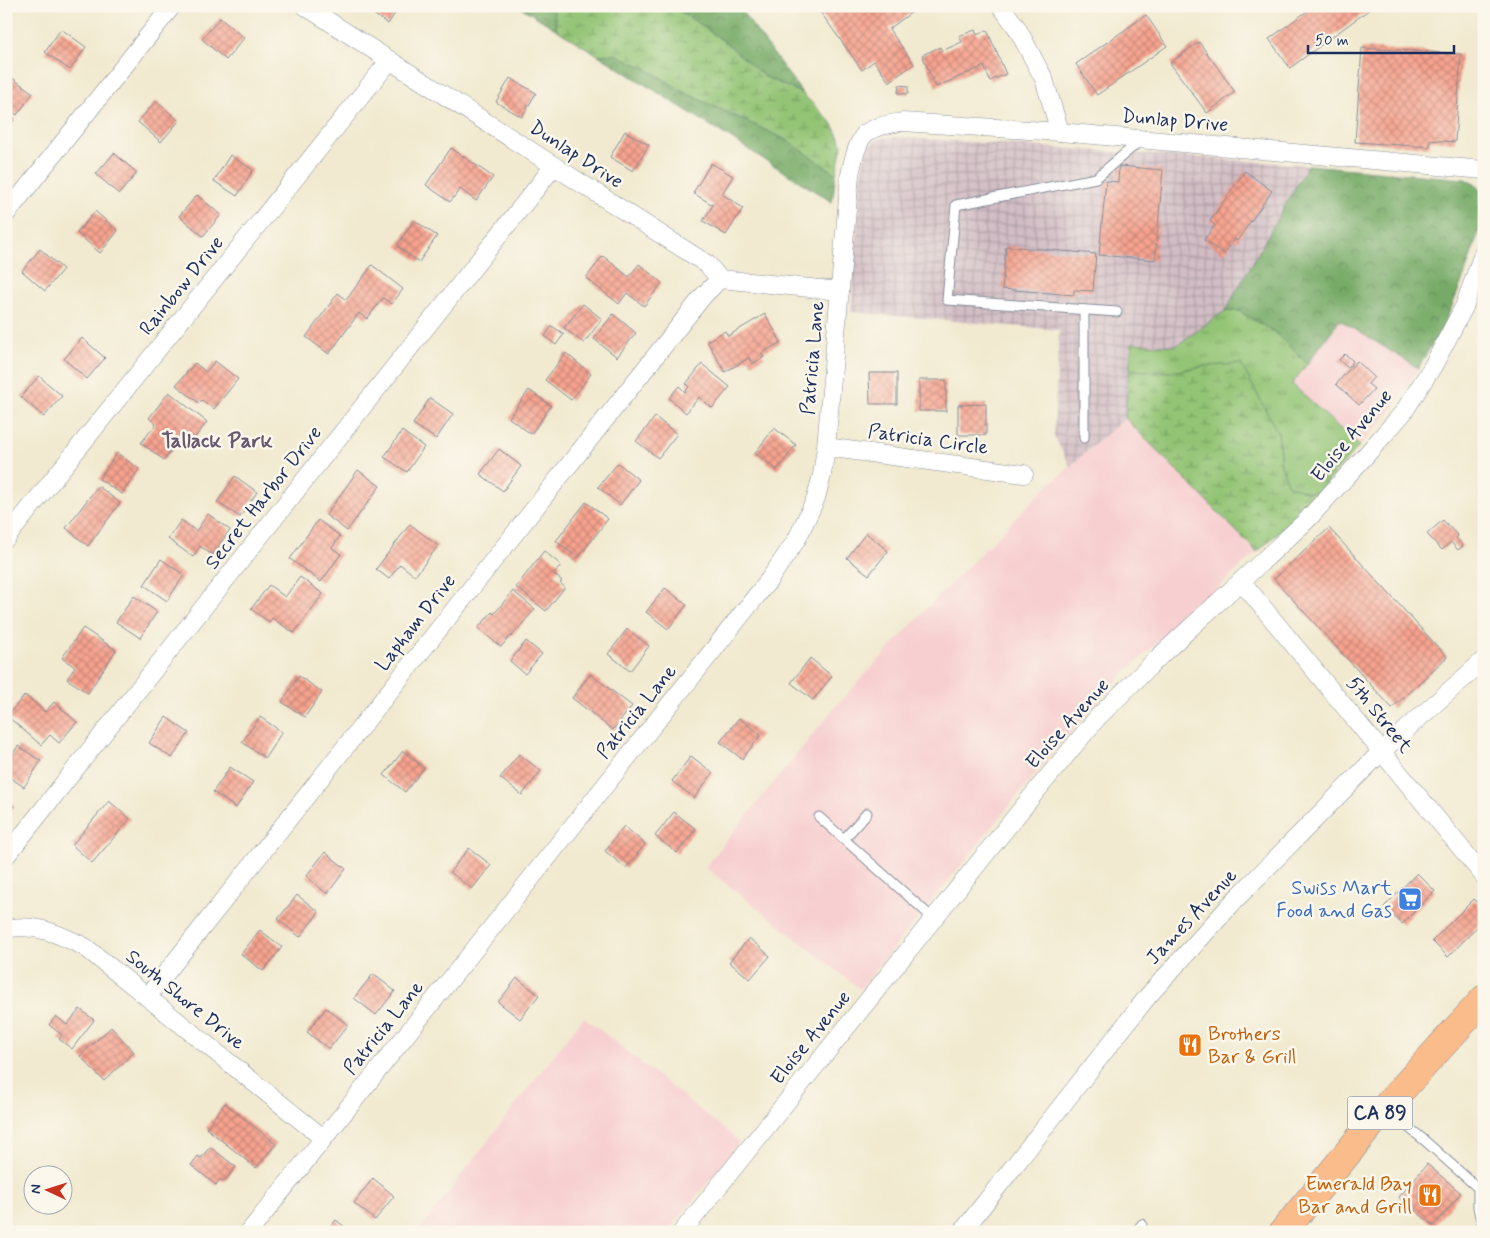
<svg xmlns="http://www.w3.org/2000/svg" width="1490" height="1238" font-family="Mynerve,sans-serif">
<style>
.built{fill:#f7cfd0}
.industrial{fill:url(#industrial-grid)}
.grass{fill:url(#grass-tufts);stroke:#577a69}
.forest{fill:url(#forest-crowns);stroke:#486c62}
.wetland{fill:url(#wetland-marsh);stroke:#577a69}
.building{fill:url(#building-cross-hatch)}
.lines{fill:none;stroke-linecap:round;stroke-linejoin:round}
.lane-casing{stroke:#868c97;stroke-width:11}
.street-casing{stroke:#868c97;stroke-width:19}
.primary-casing{stroke:#868c97;stroke-width:29}
.lane{stroke:#fff;stroke-width:9}
.street{stroke:#fff;stroke-width:18}
.primary{stroke:#fabc8b;stroke-width:28}
.labels{text-anchor:middle;dominant-baseline:central;stroke-width:5;stroke-linejoin:round;paint-order:stroke}
.shield{fill:#fbf7ec;stroke:#5e6b89;stroke-width:1}
.shield-label{font-size:19px;font-weight:bold;fill:#1b2f5e}
.street-label{font-size:20px;fill:#1b2f5e;stroke:#fbf7ec}
.shop-label{font-size:20px;fill:#366cbe;stroke:#fbf7ec;text-anchor:end}
.food-label{font-size:20px;fill:#c56008;stroke:#fbf7ec;text-anchor:start}
.neighbourhood-label{font-size:21px;font-weight:bold;fill:#68586f;stroke:#fbf7ec}
</style>
<defs>
<pattern id="industrial-grid" width="8" height="8" patternUnits="userSpaceOnUse" patternTransform="scale(1.25)"><rect width="8" height="8" fill="#d2bdc5"/><path d="M0 4h8M4 0v8" fill="none" stroke="#aa9aa3"/></pattern>
<pattern id="grass-tufts" width="24" height="20" patternUnits="userSpaceOnUse" patternTransform="scale(1.25)"><rect width="24" height="20" fill="#93c474"/><path d="M3 7l-1-3M5 7V3M7 7l1-3M15 17l-1-3M17 17v-4M19 17l1-3" fill="none" stroke="#77a062"/></pattern>
<pattern id="forest-crowns" width="20" height="18" patternUnits="userSpaceOnUse" patternTransform="scale(1.25)"><rect width="20" height="18" fill="#76aa66"/><path d="M2 6a3 3 0 1 1 6 0M12 15a3 3 0 1 1 6 0" fill="none" stroke="#608b57"/></pattern>
<pattern id="wetland-marsh" width="20" height="14" patternUnits="userSpaceOnUse" patternTransform="scale(1.25)"><rect width="20" height="14" fill="#93c474"/><path d="M1 5h8M5 5V1M11 12h8M15 12V8" fill="none" stroke="#77a062"/></pattern>
<pattern id="building-cross-hatch" width="8" height="8" patternUnits="userSpaceOnUse" patternTransform="scale(1.25)"><rect width="8" height="8" fill="#f7a38e"/><path d="M0 0l8 8M0 8l8-8" fill="none" stroke="#c78577"/></pattern>
</defs>
<rect width="100%" height="100%" fill="#fbf7ec"/>
<filter id="ink" filterUnits="userSpaceOnUse"><feTurbulence type="fractalNoise" baseFrequency=".02" numOctaves="2"/><feDisplacementMap in="SourceGraphic" scale="10" xChannelSelector="R" yChannelSelector="G"/><feConvolveMatrix kernelMatrix="1 2 1 2 8 2 1 2 1" color-interpolation-filters="sRGB"/></filter>
<filter id="wash" filterUnits="userSpaceOnUse"><feTurbulence type="fractalNoise" baseFrequency=".0096" numOctaves="4" result="noise"/><feDisplacementMap in="SourceGraphic" scale="20" xChannelSelector="R" yChannelSelector="G"/><feGaussianBlur stdDeviation="1.12" result="paint"/><feColorMatrix in="noise" values="0 0 0 0 0 0 0 0 0 0 0 0 0 0 0 0 0 1.4 0 .05"/><feComposite in="paint" operator="in"/></filter>
<g filter="url(#wash)">
<rect width="100%" height="100%" fill="#f1ead0"/>
<g class="built">
<polygon points="1340,320 1418,368 1394,407 1359,446 1292,384"/>
<polygon points="1125,418 1257,552 1124,673 1058,746 860,989 705,867 836,706 926,609 1041,492"/>
<polygon points="584,1017 740,1142 668,1232 418,1232 539,1074"/>
</g>
<polygon class="industrial" points="896,137 1308,165 1225,311 1176,346 1132,343 1125,418 1070,466 1054,436 1059,330 851,312 861,174 867,149 878,138"/>
<polygon class="grass" points="1225,311 1239,311 1277,334 1307,364 1292,384 1359,446 1318,492 1307,492 1288,485 1281,465 1278,433 1241,365 1205,366 1172,372 1129,370 1132,343 1176,346"/>
<g class="forest">
<polygon points="519,6 553,6 557,30"/>
<polygon points="673,6 738,6 803,94 765,77 725,42"/>
<polygon points="615,54 647,69 684,92 789,141 836,174 832,202 598,55"/>
<polygon points="1308,165 1465,179 1478,186 1484,201 1482,222 1465,274 1446,321 1418,368 1340,320 1307,364 1277,334 1239,311 1225,311"/>
</g>
<g class="wetland">
<polygon points="553,6 674,7 725,42 765,77 803,94 833,124 842,145 836,174 789,141 684,92 647,69 615,54 598,55 557,30"/>
<polygon points="1241,364 1278,433 1281,465 1288,485 1307,492 1318,492 1288,524 1257,552 1125,418 1129,370 1172,372 1205,366"/>
</g>
<g id="blocks">
<g class="building">
<polygon points="362,6 400,6 388,24"/>
<polygon points="816,6 920,6 889,29 914,64 889,82 874,61 862,70"/>
<polygon points="1314,6 1374,6 1290,68 1269,39"/>
<polygon points="1146,15 1167,46 1097,95 1076,64"/>
<polygon points="220,18 244,38 226,60 202,39"/>
<polygon points="61,29 86,47 70,70 45,52"/>
<polygon points="975,30 977,35 987,30 1006,74 990,81 984,66 936,87 922,55 940,47 942,51 962,42 959,36"/>
<polygon points="1199,42 1235,92 1207,113 1170,63"/>
<polygon points="1362,48 1461,54 1455,142 1430,140 1430,147 1355,142"/>
<polygon points="8,75 33,93 17,115 6,108 6,77"/>
<polygon points="510,78 536,93 522,117 496,102"/>
<polygon points="899,85 908,86 908,94 898,93"/>
<polygon points="156,101 179,121 161,142 138,122"/>
<polygon points="6,113 15,119 6,130"/>
<polygon points="625,131 649,145 633,171 610,157"/>
<polygon points="451,148 493,177 476,201 460,189 450,202 426,185"/>
<polygon points="114,153 137,173 119,194 96,174"/>
<polygon points="230,155 253,170 237,196 214,181"/>
<polygon points="711,163 733,176 722,194 743,208 726,235 703,221 713,205 693,193"/>
<polygon points="1119,166 1163,170 1155,260 1099,255 1106,181 1118,182"/>
<polygon points="1245,171 1272,191 1237,241 1235,239 1224,254 1204,240 1215,225 1210,221"/>
<polygon points="197,195 221,215 203,236 179,216"/>
<polygon points="95,211 118,231 100,253 77,233"/>
<polygon points="414,220 437,236 419,262 397,246"/>
<polygon points="1006,246 1096,254 1093,291 1074,290 1074,295 1002,289"/>
<polygon points="40,249 63,269 45,291 22,271"/>
<polygon points="603,256 629,277 639,264 662,283 644,306 627,293 619,304 586,278"/>
<polygon points="372,265 403,289 392,304 383,298 367,319 359,313 329,354 306,337 338,293 346,300"/>
<polygon points="583,304 602,319 584,343 564,328"/>
<polygon points="613,314 636,333 617,357 594,339"/>
<polygon points="765,314 781,342 762,353 764,357 752,364 749,358 725,372 707,341 725,331 728,336"/>
<polygon points="552,326 564,334 556,345 545,336"/>
<polygon points="82,338 105,358 87,379 64,359"/>
<polygon points="566,353 591,374 571,400 545,380"/>
<polygon points="1345,354 1353,361 1348,368 1339,360"/>
<polygon points="215,361 238,379 214,409 202,400 199,403 176,385 195,363 206,372"/>
<polygon points="1357,361 1374,377 1368,384 1374,389 1359,405 1336,384"/>
<polygon points="702,364 730,387 712,408 699,397 686,413 669,398 679,386 685,392 689,387 686,384"/>
<polygon points="869,373 897,373 897,404 870,404"/>
<polygon points="39,376 62,396 44,417 21,397"/>
<rect x="919" y="380" width="27" height="31"/>
<polygon points="529,390 551,406 531,434 509,418"/>
<polygon points="169,392 207,422 187,448 179,441 164,460 141,443 156,424 149,418"/>
<polygon points="430,398 453,414 436,439 413,424"/>
<polygon points="986,404 986,435 958,435 958,405"/>
<polygon points="655,417 677,434 658,458 636,441"/>
<polygon points="774,428 796,445 777,470 755,453"/>
<polygon points="402,431 424,447 407,472 384,457"/>
<polygon points="499,449 521,466 503,491 480,474"/>
<polygon points="117,453 139,469 122,494 99,479"/>
<polygon points="618,463 639,480 620,505 598,487"/>
<polygon points="358,470 380,486 347,531 326,515"/>
<polygon points="235,476 257,492 240,517 217,502"/>
<polygon points="98,486 120,503 88,546 66,528"/>
<polygon points="586,502 608,519 578,558 556,541"/>
<polygon points="208,514 230,530 212,555 200,546 193,557 168,539 181,520 196,531"/>
<polygon points="318,520 340,536 332,548 341,554 321,582 290,559"/>
<polygon points="1443,520 1458,536 1456,538 1463,546 1458,550 1451,542 1442,550 1427,534"/>
<polygon points="410,524 438,546 415,576 400,564 389,579 376,569"/>
<polygon points="1329,528 1447,657 1392,708 1274,579"/>
<polygon points="866,533 888,551 869,575 847,558"/>
<polygon points="544,551 561,565 554,574 562,581 560,583 565,587 546,611 516,587"/>
<polygon points="161,559 184,575 167,601 144,585"/>
<polygon points="300,577 323,594 294,633 272,618 269,622 251,609 269,585 285,597"/>
<polygon points="665,588 687,605 668,629 646,612"/>
<polygon points="513,591 535,609 511,637 510,636 501,647 478,628 492,612 494,614"/>
<polygon points="134,596 157,612 140,638 116,622"/>
<polygon points="83,628 116,650 88,693 67,679 75,667 62,658"/>
<polygon points="627,629 649,646 630,671 608,654"/>
<polygon points="526,641 542,654 525,674 510,661"/>
<polygon points="810,658 832,676 813,700 791,683"/>
<polygon points="590,674 632,706 613,730 572,698"/>
<polygon points="299,676 322,692 305,717 282,702"/>
<polygon points="25,695 45,712 54,702 77,722 59,743 50,735 41,745 7,716"/>
<polygon points="166,717 189,733 172,758 149,743"/>
<polygon points="260,717 282,732 265,758 242,742"/>
<polygon points="739,718 761,735 742,759 720,742"/>
<polygon points="18,746 41,761 24,787 6,775 6,764"/>
<polygon points="403,751 424,768 405,792 384,775"/>
<polygon points="519,754 541,771 522,795 500,778"/>
<polygon points="691,756 713,773 694,798 672,781"/>
<polygon points="230,767 253,782 236,808 213,792"/>
<polygon points="6,800 14,806 6,817"/>
<polygon points="109,801 130,819 92,863 72,845"/>
<polygon points="674,812 696,829 677,853 655,836"/>
<polygon points="624,826 645,844 626,868 605,851"/>
<polygon points="469,848 491,865 472,889 450,872"/>
<polygon points="325,852 346,869 327,894 306,876"/>
<polygon points="1417,873 1435,891 1402,924 1384,907"/>
<polygon points="297,895 319,912 300,937 278,919"/>
<polygon points="1474,899 1484,909 1484,920 1448,957 1432,941"/>
<polygon points="260,930 282,947 263,971 241,954"/>
<polygon points="749,938 770,956 750,979 729,962"/>
<polygon points="373,974 395,991 376,1015 354,998"/>
<polygon points="517,978 539,995 520,1019 498,1002"/>
<polygon points="326,1008 348,1025 329,1049 307,1032"/>
<polygon points="80,1009 94,1020 72,1049 59,1039 62,1035 49,1025 56,1016 67,1025"/>
<polygon points="111,1027 134,1052 104,1081 80,1056"/>
<polygon points="225,1103 276,1144 256,1168 206,1128"/>
<polygon points="210,1147 236,1167 224,1182 220,1179 216,1185 191,1165 198,1156 201,1158"/>
<polygon points="1427,1164 1461,1193 1434,1226 1399,1197"/>
<polygon points="373,1178 394,1196 375,1220 354,1203"/>
<polygon points="336,1220 351,1232 327,1232"/>
</g>
</g>
</g>
<g filter="url(#ink)">
<use href="#blocks" fill-opacity="0" stroke="#868c97" stroke-width="1"/>
<g class="lines">
<g class="lane-casing">
<g id="lane">
<polyline points="1117,312 947,300 956,205 1096,178 1141,140"/>
<polyline points="1084,438 1084,310"/>
<polyline points="819,817 934,919"/>
<polyline points="844,839 867,813"/>
<polyline points="1408,1127 1424,1140 1478,1188 1478,1207 1483,1232"/>
<polyline points="1136,1232 1142,1224"/>
</g>
</g>
<g class="street-casing">
<g id="street">
<polyline points="305,6 707,264 720,279 840,291"/>
<polyline points="1001,6 1017,28 1044,79 1060,132"/>
<polyline points="6,214 172,6"/>
<polyline points="826,447 1024,474"/>
<polyline points="6,538 390,60"/>
<polyline points="1241,581 1484,876"/>
<polyline points="6,856 554,166"/>
<path d="M6,929C36,923 59,934 85,947L323,1138"/>
<polyline points="147,997 703,296 720,279"/>
<path d="M249,1232L769,580L797,539L816,498L822,475L826,447L850,175C852,165 857,142 865,134C874,126 891,124 902,122L1060,132L1484,170"/>
<polyline points="682,1232 1037,790 1098,717 1161,655 1306,521 1367,454 1403,413 1433,366 1464,307 1484,251"/>
<polyline points="962,1232 1148,996 1236,899 1382,751 1484,660"/>
</g>
</g>
<g class="primary-casing">
<polyline id="primary" points="1283,1232 1382,1111 1484,999"/>
</g>
<use href="#lane" class="lane"/>
<use href="#street" class="street"/>
<use href="#primary" class="primary"/>
</g>
</g>
<defs>
<g id="supermarket-square" transform="scale(1.25)"><rect x="-9" y="-9" width="18" height="18" rx="4" fill="#3f7fe0" stroke="#fbf7ec"/><path d="M-6-5.5h2.5l.6 2H6L4.5 2H-2.5L-4.4-4H-6ZM-1.5 3.2a1.3 1.3 0 1 0 .1 0ZM3 3.2a1.3 1.3 0 1 0 .1 0Z" fill="#fff"/></g>
<g id="restaurant-square" transform="scale(1.25)"><rect x="-9" y="-9" width="18" height="18" rx="4" fill="#e8710a" stroke="#fbf7ec"/><path d="M-5-6h1v4h1v-4h1v4h1v-4h1v5L-1.5 .5V6h-2V.5L-5-1ZM5-6V6H3V1.5H1.5Q1.5-4 5-6Z" fill="#fff"/></g>
</defs>
<g fill-rule="evenodd">
<use href="#supermarket-square" x="1410" y="899"/>
<use href="#restaurant-square" x="1190" y="1045"/>
<use href="#restaurant-square" x="1430" y="1195"/>
</g>
<g class="labels">
<rect class="shield" x="1347.5" y="1096.5" width="65" height="33" rx="4"/>
<g class="shield-label">
<text x="1380" y="1113">CA 89</text>
</g>
<g class="street-label">
<text transform="translate(1175 121) rotate(5)">Dunlap Drive</text>
<text transform="translate(576 155) rotate(33)">Dunlap Drive</text>
<text transform="translate(182 286) rotate(-51)">Rainbow Drive</text>
<text transform="translate(813 358) rotate(-85)">Patricia Lane</text>
<text transform="translate(1352 436) rotate(-50)">Eloise Avenue</text>
<text transform="translate(928 440) rotate(8)">Patricia Circle</text>
<text transform="translate(264 498) rotate(-52)">Secret Harbor Drive</text>
<text transform="translate(416 623) rotate(-52)">Lapham Drive</text>
<text transform="translate(637 712) rotate(-51)">Patricia Lane</text>
<text transform="translate(1379 715) rotate(51)">5th Street</text>
<text transform="translate(1068 724) rotate(-48)">Eloise Avenue</text>
<text transform="translate(1192 917) rotate(-47)">James Avenue</text>
<text transform="translate(185 1000) rotate(39)">South Shore Drive</text>
<text transform="translate(384 1028) rotate(-51)">Patricia Lane</text>
<text transform="translate(811 1038) rotate(-51)">Eloise Avenue</text>
</g>
<g class="shop-label">
<text x="1392" y="888">Swiss Mart<tspan x="1392" dy="23">Food and Gas</tspan></text>
</g>
<g class="food-label">
<text x="1208" y="1034">Brothers<tspan x="1208" dy="23">Bar &amp; Grill</tspan></text>
<text x="1412" y="1184" text-anchor="end">Emerald Bay<tspan x="1412" dy="23">Bar and Grill</tspan></text>
</g>
<g class="neighbourhood-label">
<text x="217" y="441">Tallack Park</text>
</g>
</g>
<rect width="1490" height="1238" fill="none" stroke="#fbf7ec" stroke-width="25"/>
<g transform="translate(48 1190) rotate(274)"><circle r="24" fill="#fbf7ec" stroke="#a1a7b3"/>
<path d="M0-4L9 19L0 12L-9 19Z" fill="#c8321e"/>
<text y="-8" font-size="14" font-weight="bold" text-anchor="middle" fill="#1b2f5e">N</text>
</g>
<path d="M1308 45v8h146v-8" fill="none" stroke="#1b2f5e" stroke-width="2.5"/>
<text x="1315" y="45" font-size="15" fill="#1b2f5e" stroke="#fbf7ec" stroke-width="4" paint-order="stroke">50 m</text>
</svg>
